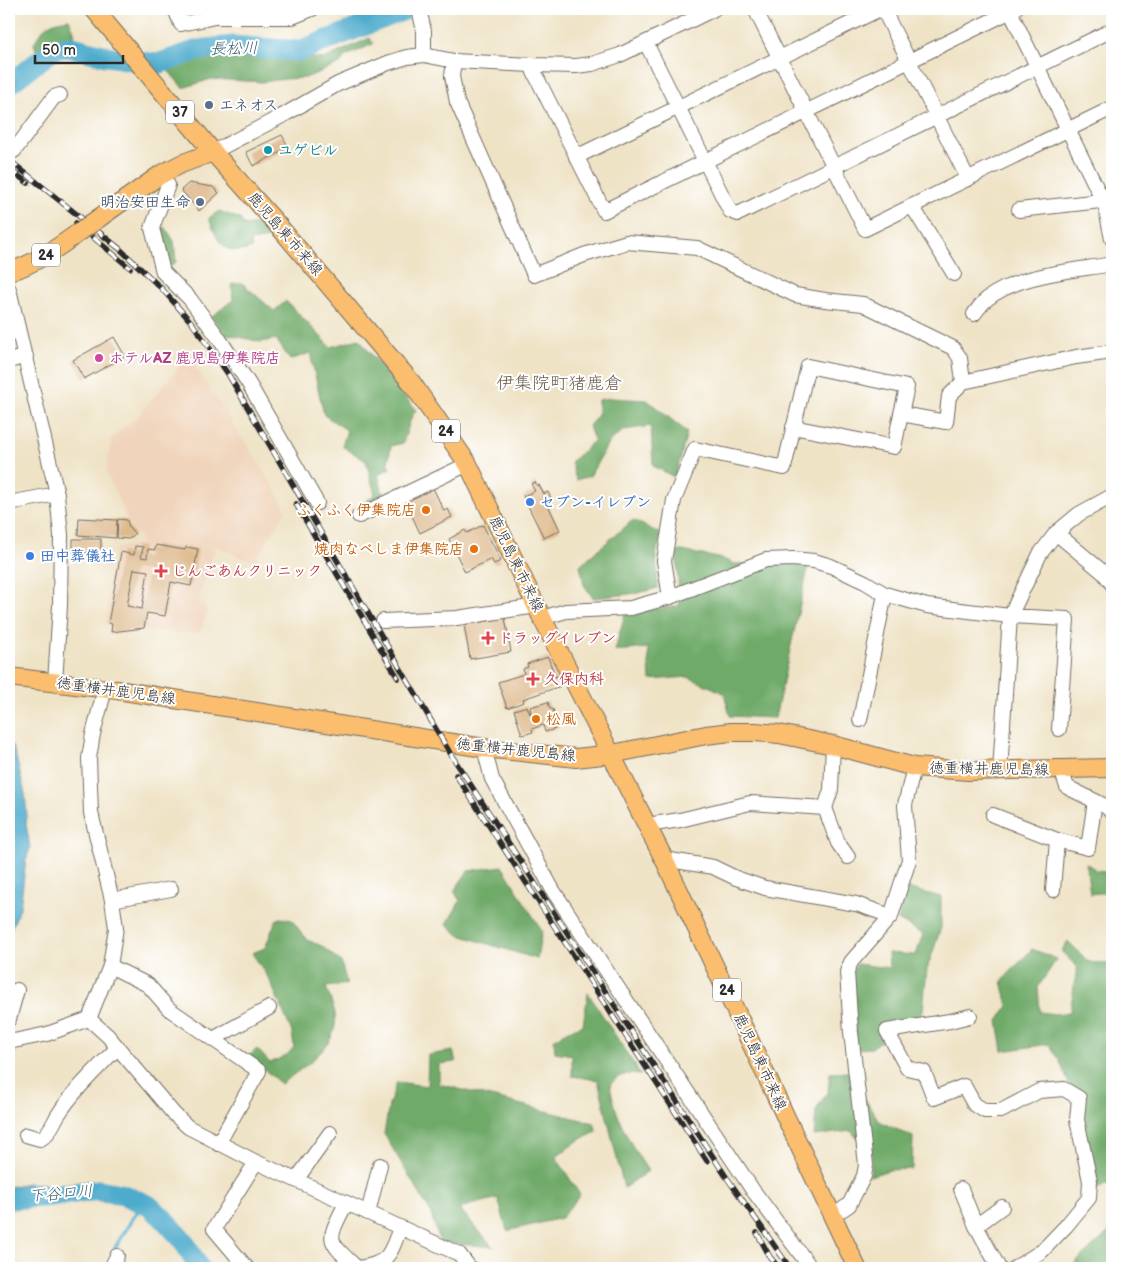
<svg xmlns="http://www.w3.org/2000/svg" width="1121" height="1277" font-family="'Balsamiq Sans','Klee One',sans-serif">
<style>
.built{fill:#f0d5bc}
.green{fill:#8ac479;stroke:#5a7852}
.forest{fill:#6faa69;stroke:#4d6a4a}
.water{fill:#4eabcc;stroke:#3c6b7c}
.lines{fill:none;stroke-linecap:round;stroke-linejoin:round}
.stream{stroke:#4eabcc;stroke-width:4}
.river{stroke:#4eabcc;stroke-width:21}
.building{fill:#deba8d;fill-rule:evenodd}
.minor-casing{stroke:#706b61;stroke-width:16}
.major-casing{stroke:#706b61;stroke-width:20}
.minor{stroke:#fff;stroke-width:14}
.major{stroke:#fbbd6e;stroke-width:18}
.rail-casing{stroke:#2b2b2b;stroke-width:5.5}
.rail{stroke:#fff;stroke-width:4;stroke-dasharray:11;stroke-linecap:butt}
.major-bridge-casing{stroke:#706b61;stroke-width:20;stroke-linecap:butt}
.major-bridge{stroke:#fbbd6e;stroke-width:18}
.service-dot{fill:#5c6f8a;stroke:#fff;stroke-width:2}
.culture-dot{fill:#0f9aa8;stroke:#fff;stroke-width:2}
.hotel-dot{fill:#d1479c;stroke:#fff;stroke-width:2}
.shop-dot{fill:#3f7fe0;stroke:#fff;stroke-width:2}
.food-dot{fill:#e8710a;stroke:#fff;stroke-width:2}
.health-dot{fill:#e0444e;stroke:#fff;stroke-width:2}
.labels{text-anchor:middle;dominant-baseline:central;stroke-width:4;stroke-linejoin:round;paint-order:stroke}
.shield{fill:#fff;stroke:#6b6b6b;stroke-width:1}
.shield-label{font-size:14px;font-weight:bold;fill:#2b2b2b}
.service-label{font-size:15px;font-weight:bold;fill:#4e5e75;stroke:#fff;text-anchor:start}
.culture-label{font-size:15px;font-weight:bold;fill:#0d838f;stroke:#fff;text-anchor:start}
.street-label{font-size:15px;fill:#2b2b2b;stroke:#fff}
.hotel-label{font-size:15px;font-weight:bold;fill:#b23c85;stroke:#fff;text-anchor:start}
.shop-label{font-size:15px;font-weight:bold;fill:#366cbe;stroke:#fff;text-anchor:start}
.food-label{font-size:15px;font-weight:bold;fill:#c56008;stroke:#fff;text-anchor:end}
.health-label{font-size:15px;font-weight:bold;fill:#be3a42;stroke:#fff;text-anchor:start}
.water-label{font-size:16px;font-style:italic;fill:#395e6b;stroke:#fff}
.quarter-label{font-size:18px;fill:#6a5d4d;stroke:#fff}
</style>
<rect width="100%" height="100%" fill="#fff"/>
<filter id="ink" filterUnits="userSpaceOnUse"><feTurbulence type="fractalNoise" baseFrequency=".02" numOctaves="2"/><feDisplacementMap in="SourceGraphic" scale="10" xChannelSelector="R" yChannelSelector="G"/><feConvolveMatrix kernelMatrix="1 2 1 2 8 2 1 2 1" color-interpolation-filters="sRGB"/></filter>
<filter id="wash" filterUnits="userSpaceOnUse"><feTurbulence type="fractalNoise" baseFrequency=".0096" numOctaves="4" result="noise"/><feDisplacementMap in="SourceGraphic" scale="20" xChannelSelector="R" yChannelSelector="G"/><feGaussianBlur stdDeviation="1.12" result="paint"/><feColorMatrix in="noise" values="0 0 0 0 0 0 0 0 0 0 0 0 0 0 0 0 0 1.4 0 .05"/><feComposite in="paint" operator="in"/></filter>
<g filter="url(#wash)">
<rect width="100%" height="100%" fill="#efe3c6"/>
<polygon class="built" points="188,356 271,482 286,510 255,562 215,547 199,599 208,611 199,633 143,631 108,635 110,625 105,624 115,548 141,544 140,537 130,526 106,471 111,439 139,415"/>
<polygon class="green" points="180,9 283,9 280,12 187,19"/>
<g class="forest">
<path d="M69,19L74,31L75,41L57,40L37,54L34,43C45,25 48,22 69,19Z"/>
<polygon points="370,38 373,44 344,57 340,64 305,78 284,79 263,82 211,79 183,88 165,67 205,57 243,54 303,57 324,59"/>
<path d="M219,211L240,219L245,226L257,224L271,238L250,241L252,248C224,258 217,241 209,218Z"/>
<polygon points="165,227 174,241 176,262 170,266 165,263 157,230"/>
<polygon points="242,283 274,311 286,301 331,347 359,339 416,410 411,418 403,443 391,446 388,462 390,468 378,475 384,498 372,506 365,502 375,494 366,461 342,446 347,430 324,415 310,353 290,360 276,339 261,342 226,334 211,317 233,300 232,284"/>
<polygon points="610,398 647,400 687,432 681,457 674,477 653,466 651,426 624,430 609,442 590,476 576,480 571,462 594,441 589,426 598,415 598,400"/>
<polygon points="633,520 661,534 656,554 658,588 638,593 593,598 584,585 580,565"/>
<polygon points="677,550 723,559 735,564 792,563 808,568 775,718 730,716 724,693 688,677 650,680 648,648 615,651 625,613 679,606"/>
<polygon points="1086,863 1096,870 1108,871 1112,866 1112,892 1090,894"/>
<polygon points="502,866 542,931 537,959 459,935 447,924 460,901 454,891 468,871"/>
<polygon points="907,888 941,897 941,928 927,969 922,1019 880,1028 885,1038 872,1048 857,1049 851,975 857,964 889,968 888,953 916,955 923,934 898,920"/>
<path d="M281,918L292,920L307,940L322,946L341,962L347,984L326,987C329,996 333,1005 335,1013C340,1047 304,1066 281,1084L249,1056L257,1049L270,1063L287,1055L294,1047L292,1032L269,979L252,953L265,948L276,920Z"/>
<polygon points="1068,941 1089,962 1107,964 1112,957 1112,1182 1097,1189 1080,1110 1060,1062 1049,1044 1003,1051 998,1021 1008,1006 1002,981 1032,949 1057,959 1038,987 1040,1012 1055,1014 1070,1012 1077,967 1061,951"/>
<path d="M588,993L641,1075C626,1074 619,1073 610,1085C616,1119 629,1142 648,1171L624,1188L598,1080L572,1076V1055L555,1052L554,1040L563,1033L583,1025Z"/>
<polygon points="453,1051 456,1062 439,1064 439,1084 594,1123 597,1132 579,1140 556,1157 580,1195 561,1218 507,1231 498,1198 459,1208 493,1247 440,1242 430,1211 384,1134 389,1105 397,1082 427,1086 428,1055"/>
<polygon points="848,1072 879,1121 913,1137 912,1169 889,1170 870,1176 872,1155 851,1131 814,1136 816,1110 828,1091 830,1073"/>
<polygon points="1112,1229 1112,1268 1070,1268"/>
</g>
<g class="water">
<polygon points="9,740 15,753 25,794 27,815 26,824 30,848 26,860 20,908 9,934"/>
<polygon points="28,1183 68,1186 132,1205 86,1199 9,1208 9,1187"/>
</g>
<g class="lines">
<g class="stream">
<polyline points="112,1253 142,1203"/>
<polyline points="1108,1268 1112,1265"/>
</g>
<g class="river">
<polyline points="9,84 56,48 72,47 106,56 157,64 198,50 233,46 299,51 407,9"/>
<polyline points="9,1199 40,1197 99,1190 121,1194 148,1205 161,1216 183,1240 199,1268"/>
</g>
</g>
<g id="blocks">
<g class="building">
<polygon points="282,135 289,148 253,166 246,152"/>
<polygon points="189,183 213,187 219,193 199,211 181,190"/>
<polygon points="114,337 125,356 84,379 73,360"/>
<polygon points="535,482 537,486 539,485 544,494 548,492 552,500 547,503 560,530 544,538 523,496 535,491 531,484"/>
<polygon points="433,488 444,511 448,509 452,517 420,533 405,501"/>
<polygon points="79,518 117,520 116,538 78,535"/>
<polygon points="118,519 127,520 129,527 135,534 129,539 117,538"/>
<polygon points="483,525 501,561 494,564 491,559 465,572 449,539 465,530 467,533"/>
<polygon points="73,539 101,539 101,552 73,553"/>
<path d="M156,545L185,550L186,547L198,549L191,586L171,582L165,616L147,613L144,628L111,632L112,624L108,623L121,552L134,555L135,546L143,547L141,557L147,558L148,549L155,550ZM134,569L148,571L142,609L127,606Z"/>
<polygon points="505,618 511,652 470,659 464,625"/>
<polygon points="548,657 555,677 558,676 561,686 523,699 524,702 507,708 498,682 524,674 523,669 528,667 527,664"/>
<polygon points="548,702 550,709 553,709 558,728 545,732 543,725 532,729 533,732 522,735 514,710 527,706 530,714 531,713 530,707"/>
</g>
</g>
</g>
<g filter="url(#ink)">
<use href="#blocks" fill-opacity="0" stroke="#706b61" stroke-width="1"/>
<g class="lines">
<g class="minor-casing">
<g id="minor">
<polyline points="175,9 181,24 215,17 292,17 312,9"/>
<polyline points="419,9 424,31 424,55"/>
<polyline points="755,9 865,229 1112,108"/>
<polyline points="883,9 968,179"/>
<polyline points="1009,9 1105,205 1112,239"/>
<polyline points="646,43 730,211 738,214 1112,30"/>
<polyline points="454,61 452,76 457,102 534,275 584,255 627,242 697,248 795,295 825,300 863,304 953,348 960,358 963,382"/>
<polyline points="532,65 534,72 604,211 1015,9"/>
<polyline points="9,147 14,151 54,97 60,95"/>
<polyline points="213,152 282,116 338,84 388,63 407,57 424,55 454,61 532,65 576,66 592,64 620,55 714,9"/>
<polyline points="576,157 880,9"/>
<polyline points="160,175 168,185 152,228 163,272 190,299 218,337 249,384 317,503"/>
<polyline points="912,206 954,274"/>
<polyline points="1019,210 1110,200"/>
<polyline points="9,289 57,494 61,535 60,606 55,682"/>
<path d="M974,314C978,309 982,303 987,299C1019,274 1073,271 1112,264"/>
<polyline points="9,361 26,356"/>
<polyline points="793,427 894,447 901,414 946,422 949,396 963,382 1076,357 1112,352"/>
<polyline points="9,503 57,494"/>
<polyline points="359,516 468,464"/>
<polyline points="1056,533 1104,573 1112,584"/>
<polyline points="670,597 664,561 674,500 695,449 784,468 808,366 907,387 901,414"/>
<polyline points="542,618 566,611 631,608 670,597 766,560 793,559 814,561 831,566 865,582 885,594 927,606 1010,616 1067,619 1059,729"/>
<polyline points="383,621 457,618 537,606"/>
<polyline points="860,720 885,594"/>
<polyline points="484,748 492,779 554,892 752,1189 811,1268"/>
<polyline points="1061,769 1067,787 1105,806 1112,812"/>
<polyline points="1000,771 1010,616 1040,554 1056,533 1079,514 1112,496"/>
<polyline points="825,808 838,843 848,857"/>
<polyline points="993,815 1057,840 1088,848 1095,801"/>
<polyline points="647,825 680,820 750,803 825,808 831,790 833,745"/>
<polyline points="664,859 713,867 736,878 765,888 856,904 891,916"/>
<polyline points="1053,890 1057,840"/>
<polyline points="112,900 171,889"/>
<polyline points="110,966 148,985 169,1009 259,1071 218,1144"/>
<polyline points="970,1016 950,1021 887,1031 907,1068 924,1072 934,1098 964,1086 974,1104 985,1111 1001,1111 1039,1091 1064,1089 1079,1098 1077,1120 1090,1181 1089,1198 1066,1226 1042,1251 1015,1268"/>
<polyline points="9,1019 17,990"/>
<polyline points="89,1019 108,1036 173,1113 188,1127 256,1162 459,1254 470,1268"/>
<polyline points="89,1019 110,966 116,928 112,900 91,813 89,758 93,734 105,689"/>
<polyline points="213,1039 269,1008"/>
<polyline points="9,1042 47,1034 89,1019"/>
<path d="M26,1135L40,1139C49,1135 53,1123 58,1115C74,1090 97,1069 117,1048"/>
<polyline points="296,1180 330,1133"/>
<polyline points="961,1189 976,1226 999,1268"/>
<path d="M346,1203C327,1242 325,1238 357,1268"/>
<polyline points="368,1213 380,1165"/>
<polyline points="832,1216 849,1205 864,1176 866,1165 851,1032 847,972 851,962 891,916 909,860 905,805 914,767"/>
<polyline points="976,1226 1002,1207"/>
<polyline points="111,1268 117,1256"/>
<polyline points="247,1268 214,1229 256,1162"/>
<path d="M359,1268C390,1263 390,1254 400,1228"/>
</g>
</g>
<g class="major-casing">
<g id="major">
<polyline points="94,9 213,152 276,223 411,382 468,464 542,618 664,859 857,1268"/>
<polyline points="99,218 160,175 181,164 213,152"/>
<path d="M9,272C34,264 56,249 78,233"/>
<polyline points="9,677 117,690 484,748 576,758 612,754 706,735 731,732 755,732 779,734 833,745 914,767 968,771 1112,768"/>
</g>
</g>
<use href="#minor" class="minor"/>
<use href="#major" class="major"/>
<g class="rail-casing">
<g id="rail">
<polyline points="9,160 120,249 162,289 192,323 228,374 450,753 725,1175 790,1268"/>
<polyline points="9,169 28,183"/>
<polyline points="76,223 130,268"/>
<polyline points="296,504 398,678"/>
<polyline points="456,775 707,1161"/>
<polyline points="757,1233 770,1257 779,1268"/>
</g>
</g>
<use href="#rail" class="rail"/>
<g class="major-bridge-casing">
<polyline id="major-bridge" points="78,233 99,218"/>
</g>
<use href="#major-bridge" class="major-bridge"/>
</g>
</g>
<g class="service-dot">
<circle cx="209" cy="105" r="5"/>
<circle cx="200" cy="202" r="5"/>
</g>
<circle class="culture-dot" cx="268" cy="150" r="5"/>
<circle class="hotel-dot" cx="99" cy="358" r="5"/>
<g class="shop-dot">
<circle cx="530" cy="502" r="5"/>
<circle cx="30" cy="556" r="5"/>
</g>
<g class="food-dot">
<circle cx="426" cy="510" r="5"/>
<circle cx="474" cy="549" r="5"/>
<circle cx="536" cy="719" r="5"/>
</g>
<g class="health-dot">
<path d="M158.5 563.5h5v5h5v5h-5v5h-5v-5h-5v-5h5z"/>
<path d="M485.5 630.5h5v5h5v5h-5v5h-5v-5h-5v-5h5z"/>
<path d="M530.5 671.5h5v5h5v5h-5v5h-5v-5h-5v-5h5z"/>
</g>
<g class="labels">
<g class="shield">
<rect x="166" y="100.5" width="28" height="23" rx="4"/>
<rect x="32" y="243.5" width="28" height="23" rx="4"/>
<rect x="432" y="419.5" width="28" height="23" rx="4"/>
<rect x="713" y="978.5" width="28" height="23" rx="4"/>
</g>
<g class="shield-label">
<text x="180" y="112">37</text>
<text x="46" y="255">24</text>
<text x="446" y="431">24</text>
<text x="727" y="990">24</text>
</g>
<g class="service-label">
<text x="219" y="105">エネオス</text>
<text x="190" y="202" text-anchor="end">明治安田生命</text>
</g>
<g class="culture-label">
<text x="278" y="150">ユゲビル</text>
</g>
<g class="street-label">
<text transform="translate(285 234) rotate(49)">鹿児島東市来線</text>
<text transform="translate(516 564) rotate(64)">鹿児島東市来線</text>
<text transform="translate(116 691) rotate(8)">徳重横井鹿児島線</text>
<text transform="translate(516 750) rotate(6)">徳重横井鹿児島線</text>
<text transform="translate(989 769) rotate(1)">徳重横井鹿児島線</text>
<text transform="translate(760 1062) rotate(65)">鹿児島東市来線</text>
</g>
<g class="hotel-label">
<text x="109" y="358">ホテルAZ 鹿児島伊集院店</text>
</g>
<g class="shop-label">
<text x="540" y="502">セブン-イレブン</text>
<text x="40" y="556">田中葬儀社</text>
</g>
<g class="food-label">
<text x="416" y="510">ふくふく伊集院店</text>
<text x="464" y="549">焼肉なべしま伊集院店</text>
<text x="546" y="719" text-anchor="start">松風</text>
</g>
<g class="health-label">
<text x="172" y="571">じんごあんクリニック</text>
<text x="498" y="638">ドラッグイレブン</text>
<text x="544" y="679">久保内科</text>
</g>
<g class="water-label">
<text transform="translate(234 49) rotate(-1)">長松川</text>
<text transform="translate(61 1194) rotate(-5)">下谷口川</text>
</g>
<g class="quarter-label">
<text x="559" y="383">伊集院町猪鹿倉</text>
</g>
</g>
<rect width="1121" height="1277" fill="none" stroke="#fff" stroke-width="30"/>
<path d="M35 55v8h88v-8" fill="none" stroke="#2b2b2b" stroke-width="2.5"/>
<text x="42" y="55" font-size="15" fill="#2b2b2b" stroke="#ffffff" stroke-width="4" paint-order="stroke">50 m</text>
</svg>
